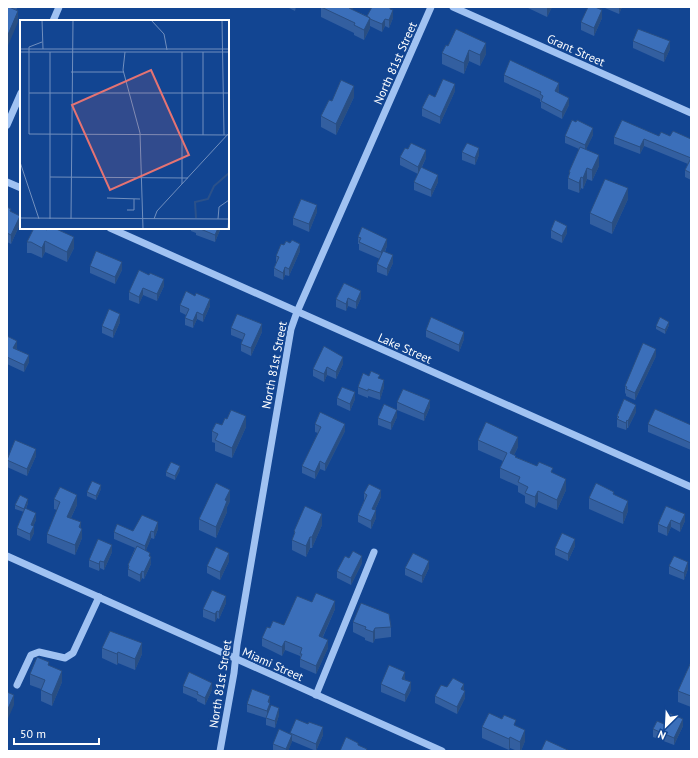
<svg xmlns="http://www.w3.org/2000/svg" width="698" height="758" font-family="'PT Sans',sans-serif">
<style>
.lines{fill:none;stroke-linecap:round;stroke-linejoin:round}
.minor{stroke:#a0c2f2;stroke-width:7}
.wall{fill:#335fa0}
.shaded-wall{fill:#294e82}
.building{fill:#3b6fba;stroke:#294e82}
.labels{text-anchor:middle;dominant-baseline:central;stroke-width:4;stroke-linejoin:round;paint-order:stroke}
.street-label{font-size:12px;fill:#fff;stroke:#124592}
.inset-river{fill:none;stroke:#2b518a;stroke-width:2}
.inset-road{fill:none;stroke:#718fbe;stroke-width:1}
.view{fill:#e47373;fill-opacity:0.15;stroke:#e47373;stroke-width:2}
.inset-edge{fill:none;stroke:#fff;stroke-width:2}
</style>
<rect width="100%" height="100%" fill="#124592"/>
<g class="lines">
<g class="minor">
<polyline points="453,7 691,113"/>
<polyline points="53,21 59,7"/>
<polyline points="7,125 21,93"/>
<polyline points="7,182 21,188"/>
<polyline points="110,228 691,487"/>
<polyline points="7,556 442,751"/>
<polyline points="17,685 31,655 39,652 65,658 73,653 99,597"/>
<polyline points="316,695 374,552"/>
<polyline points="220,751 234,673 237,645 291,329 297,312 431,7"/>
</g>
</g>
<g class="wall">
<polygon points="7,7 18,7 16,10 18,22"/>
<polygon points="287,7 296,7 295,11"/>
<polygon points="321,7 353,7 353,10 367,16 391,9 393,18 389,28 385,26 382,32 370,26 370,28 364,40 354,35 354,33 321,17"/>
<polygon points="526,7 552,7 547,17"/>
<polygon points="605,7 622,7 619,14 605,8"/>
<polygon points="602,18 594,36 581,30 581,22"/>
<polygon points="633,41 670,49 664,62 633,48"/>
<polygon points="448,46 486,54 480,66 469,61 464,74 442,64 442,53"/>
<polygon points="504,75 559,90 558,93 569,105 562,119 541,108 541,102 540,102 540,99 504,82"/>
<polygon points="455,91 440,124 422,116 422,108"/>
<polygon points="354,97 336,135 321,127 321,116"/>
<polygon points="593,135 586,149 599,166 592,181 587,179 583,189 581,188 579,193 568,189 568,178 569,175 569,172 579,149 565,143 565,136"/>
<polygon points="659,136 670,136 691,139 691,180 685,177 685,170 688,164 644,146 640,154 614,144 614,137"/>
<polygon points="462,152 479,155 475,165 462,160"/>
<polygon points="400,157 426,158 422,167 438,182 431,197 414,190 414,182 418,174 400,165"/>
<polygon points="628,199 612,234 590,224 590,213"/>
<polygon points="7,207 20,224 11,244 7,242"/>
<polygon points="317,212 309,232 293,225 293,218"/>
<polygon points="34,228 74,248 67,262 45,252 42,258 31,253 27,253 27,242"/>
<polygon points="191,228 220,228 220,230 215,242 196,235 196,233 191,231"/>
<polygon points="551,230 567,233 562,243 551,238"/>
<polygon points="358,237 387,246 385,252 393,263 387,276 377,272 377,264 380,259 359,250 359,244 358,244"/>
<polygon points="300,251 289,276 285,275 283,280 274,276 274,268 276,263 276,256"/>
<polygon points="90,266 122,270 115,284 90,273"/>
<polygon points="139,270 164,286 157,301 143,295 139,304 129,300 129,292"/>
<polygon points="344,283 361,298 356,309 348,306 346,311 336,307 336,299"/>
<polygon points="195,296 210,306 203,322 197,319 193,328 185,325 185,318 186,315 180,312 180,305"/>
<polygon points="120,322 113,338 102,333 102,326"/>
<polygon points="669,325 665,334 656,329 656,326"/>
<polygon points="231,328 262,332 251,356 241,351 241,344 243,340 231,335"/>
<polygon points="426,330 464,339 459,352 426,337"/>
<polygon points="7,336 17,348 16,350 29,362 24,372 7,364"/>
<polygon points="656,356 635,400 626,396 626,394 625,393 625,386"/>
<polygon points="343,364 336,379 327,375 324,382 313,376 313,369"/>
<polygon points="358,387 384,387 380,400 368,396 368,398 358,394"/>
<polygon points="337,398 355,399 350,411 337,405"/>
<polygon points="397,402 430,407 424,421 397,410"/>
<polygon points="636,412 628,428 627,428 626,430 617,427 617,416"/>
<polygon points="397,417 391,430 378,425 378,418"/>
<polygon points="315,424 345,431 325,471 320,469 315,479 302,473 302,466 318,433 315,432"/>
<polygon points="648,424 691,425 691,450 648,432"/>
<polygon points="222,425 246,427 232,458 215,451 215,443 212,442 212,431"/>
<polygon points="478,440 518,447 514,455 516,457 553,473 566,490 557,510 538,502 535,508 525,503 525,496 518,492 518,486 500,478 500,468 503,461 478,450"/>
<polygon points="36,456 27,476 7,467 7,459"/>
<polygon points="180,470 175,480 166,476 166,472"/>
<polygon points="101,489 96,500 87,496 87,492"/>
<polygon points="364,493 381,497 375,510 376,518 371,529 358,522 358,515 364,501"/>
<polygon points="614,494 628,511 623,524 589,509 589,498"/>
<polygon points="54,499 77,505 71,518 81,528 82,538 75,555 47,543 47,534 57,510 54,509"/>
<polygon points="230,501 227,507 227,512 223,521 216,538 199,530 199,519"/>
<polygon points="28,503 26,509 36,520 33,526 34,533 30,541 17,535 17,528 24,512 15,509 15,505"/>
<polygon points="666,506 685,521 680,532 671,527 667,536 658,532 658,524"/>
<polygon points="322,525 312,548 310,548 306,557 292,550 292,540 294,536 294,531"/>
<polygon points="158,529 154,539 151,538 146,550 150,556 151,564 144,579 142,578 140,582 128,576 128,565 135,548 114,539 114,532"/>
<polygon points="575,546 568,561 555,555 555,548"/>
<polygon points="112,552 104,570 100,568 99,571 89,567 89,560"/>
<polygon points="229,561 220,580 207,573 207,566"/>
<polygon points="362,563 351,585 337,578 337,571"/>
<polygon points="669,566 688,569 684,580 669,574"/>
<polygon points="405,568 429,568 422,583 405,575"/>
<polygon points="312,602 335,609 323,637 328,648 316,674 300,667 300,656 285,650 282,656 262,646 262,638 270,628 284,625"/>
<polygon points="226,603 219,619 217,618 215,622 203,617 203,609"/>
<polygon points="353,622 391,627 391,637 375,639 373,643 365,640 365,638 353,632"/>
<polygon points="102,648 142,654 135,670 118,663 117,665 102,658"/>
<polygon points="691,662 691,707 678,702 678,691"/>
<polygon points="49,666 62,682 52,706 41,701 41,689 30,685 30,674"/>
<polygon points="405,679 411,690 405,702 381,692 381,684"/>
<polygon points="183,686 212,690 205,705 197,701 197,699 183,693"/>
<polygon points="447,687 464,691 465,698 457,714 435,703 435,696"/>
<polygon points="270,696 270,707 279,715 275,728 266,725 266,718 247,712 247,704"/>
<polygon points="664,724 683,726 674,745 653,737 653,729"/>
<polygon points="516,726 525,741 521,751 517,751 510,748 509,750 482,738 482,727"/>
<polygon points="290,733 323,735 316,751 292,741 288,751 273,751 273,744 290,734"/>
</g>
<g class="shaded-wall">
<polygon points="350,7 353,7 353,10 349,18"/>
<polygon points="547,7 552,7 547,17"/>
<polygon points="619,7 622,7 619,14"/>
<polygon points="393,10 393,18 389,28 389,20"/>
<polygon points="602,10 602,18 594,36 594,28"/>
<polygon points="18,11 18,22 7,48 7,37"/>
<polygon points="370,18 370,28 364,40 364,30"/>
<polygon points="385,19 385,26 382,32 382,24"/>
<polygon points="670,41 670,49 664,62 664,54"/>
<polygon points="486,43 486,54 480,66 480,55"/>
<polygon points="469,50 469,61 464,74 464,63"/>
<polygon points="559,83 559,90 555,99 555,91"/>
<polygon points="455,84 455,91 440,124 440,117"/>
<polygon points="354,86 354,97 336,135 336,124"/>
<polygon points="569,98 569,105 562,119 562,112"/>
<polygon points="230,99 230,107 229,111 229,116 228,117 228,105"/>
<polygon points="593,128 593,135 585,152 585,145"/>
<polygon points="644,139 644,146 640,154 640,147"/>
<polygon points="479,148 479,155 475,165 475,158"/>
<polygon points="426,150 426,158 418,174 418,167"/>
<polygon points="599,155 599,166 592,181 592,170"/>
<polygon points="587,168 587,179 583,189 583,178"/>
<polygon points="438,175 438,182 431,197 431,190"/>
<polygon points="581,177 581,188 579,193 579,183"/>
<polygon points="628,188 628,199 612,234 612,223"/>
<polygon points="317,205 317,212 309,232 309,224"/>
<polygon points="20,216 20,224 11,244 11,235"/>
<polygon points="567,226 567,233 562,243 562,236"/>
<polygon points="218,228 220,228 220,230 215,242 215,235"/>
<polygon points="74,237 74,248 67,262 67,252"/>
<polygon points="387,239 387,246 381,259 381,252"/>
<polygon points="45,241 45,252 42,258 42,248"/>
<polygon points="300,244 300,251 289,276 289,269"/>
<polygon points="393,255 393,263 387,276 387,269"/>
<polygon points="122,262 122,270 115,284 115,277"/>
<polygon points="285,267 285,275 283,280 283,273"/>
<polygon points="164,279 164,286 157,301 157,294"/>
<polygon points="143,288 143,295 139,304 139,297"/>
<polygon points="361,291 361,298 356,309 356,302"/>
<polygon points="348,298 348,306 346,311 346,304"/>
<polygon points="210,299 210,306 203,322 203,315"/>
<polygon points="197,312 197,319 193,328 193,321"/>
<polygon points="120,314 120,322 113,338 113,331"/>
<polygon points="669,322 669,325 665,334 665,330"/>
<polygon points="262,324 262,332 251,356 251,348"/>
<polygon points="464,332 464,339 459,352 459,345"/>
<polygon points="17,341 17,348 13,355 13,348"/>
<polygon points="656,349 656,356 635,400 635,393"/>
<polygon points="29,355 29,362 24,372 24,365"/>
<polygon points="343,357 343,364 336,379 336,372"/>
<polygon points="327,367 327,375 324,382 324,374"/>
<polygon points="384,380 384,387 380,400 380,393"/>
<polygon points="355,392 355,399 350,411 350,404"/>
<polygon points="430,400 430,407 424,421 424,414"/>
<polygon points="636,405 636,412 628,428 628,421"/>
<polygon points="397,410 397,417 391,430 391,423"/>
<polygon points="246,416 246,427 232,458 232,448"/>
<polygon points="627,420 627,428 626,430 626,423"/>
<polygon points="345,424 345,431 325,471 325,464"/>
<polygon points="518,437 518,447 510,463 510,453"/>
<polygon points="36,449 36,456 27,476 27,469"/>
<polygon points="320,461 320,469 315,479 315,472"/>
<polygon points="180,466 180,470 175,480 175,476"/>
<polygon points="566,479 566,490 557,510 557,500"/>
<polygon points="101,485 101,489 96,500 96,496"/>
<polygon points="230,490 230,501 227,507 227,512 223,521 216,538 216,527 225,500"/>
<polygon points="381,490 381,497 372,516 372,509"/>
<polygon points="538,491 538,502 535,508 535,497"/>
<polygon points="77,495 77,505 67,526 67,517"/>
<polygon points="28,499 28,503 24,513 24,509"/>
<polygon points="628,501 628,511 623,524 623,513"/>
<polygon points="376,510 376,518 371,529 371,521"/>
<polygon points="36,513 36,520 31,532 31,525"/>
<polygon points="322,514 322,525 312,548 312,537"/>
<polygon points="685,514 685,521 680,532 680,524"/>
<polygon points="671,520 671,527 667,536 667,528"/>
<polygon points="81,522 81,532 82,529 82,538 75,555 75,545 79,527"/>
<polygon points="158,522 158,529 154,539 154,532"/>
<polygon points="34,526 34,533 30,541 30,534"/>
<polygon points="151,531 151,538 145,553 145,546"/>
<polygon points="310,537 310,548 306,557 306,546"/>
<polygon points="575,539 575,546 568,561 568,554"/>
<polygon points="112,545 112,552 104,570 104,562"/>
<polygon points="150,553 151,564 144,579 144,572"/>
<polygon points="229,553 229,561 220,580 220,572"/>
<polygon points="362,556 362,563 351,585 351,578"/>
<polygon points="100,561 100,568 99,571 99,564"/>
<polygon points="429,561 429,568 422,583 422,576"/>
<polygon points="688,562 688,569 684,580 684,573"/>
<polygon points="142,571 142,578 140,582 140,575"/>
<polygon points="226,596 226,603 219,619 219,612"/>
<polygon points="335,601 335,609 319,645 319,636"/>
<polygon points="217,611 217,618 215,622 215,614"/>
<polygon points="375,628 375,639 373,643 373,632"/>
<polygon points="328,640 328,648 316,674 316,666"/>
<polygon points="285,641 285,650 282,656 282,647"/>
<polygon points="142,643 142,654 135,670 135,659"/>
<polygon points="118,652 118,663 117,665 117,654"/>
<polygon points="62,671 62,682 52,706 52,695"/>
<polygon points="405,672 405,679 402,686 402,679"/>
<polygon points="411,682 411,690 405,702 405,695"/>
<polygon points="212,683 212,690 205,705 205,698"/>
<polygon points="464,684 464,691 461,689"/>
<polygon points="465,691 465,698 457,714 457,707"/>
<polygon points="14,695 14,705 7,721 7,711"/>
<polygon points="270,696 270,710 267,719 267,711 268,702"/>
<polygon points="279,708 279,715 275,728 275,721"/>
<polygon points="683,719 683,726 674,745 674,738"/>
<polygon points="323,727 323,735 316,751 316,744"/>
<polygon points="525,730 525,741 521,751 520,751 520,742"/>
<polygon points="292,735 292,742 288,751 286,751 286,749"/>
<polygon points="510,737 510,748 509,750 509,739"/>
</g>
<g class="building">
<polygon points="7,7 9,7 18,11 7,37"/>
<polygon points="321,7 350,7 349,8 370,18 364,30 354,25 355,23"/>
<polygon points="372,7 390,7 390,9 393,10 389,20 385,19 382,24 370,19 370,18 367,16"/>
<polygon points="588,7 595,7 602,10 594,28 581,22"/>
<polygon points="456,29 486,43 480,55 469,50 464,63 442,53 446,45 448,46"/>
<polygon points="638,29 670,41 664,54 633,41"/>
<polygon points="510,60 559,83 555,91 569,98 562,112 541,101 543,96 540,94 541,92 504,75"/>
<polygon points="443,79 455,84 440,117 422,108 429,94 435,97"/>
<polygon points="341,80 354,86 336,124 321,116 329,100 332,101"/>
<polygon points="228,98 230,99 228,105"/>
<polygon points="572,120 576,122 577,120 593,128 585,145 565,136"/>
<polygon points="622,120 659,136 661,132 670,136 673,131 691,139 691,173 685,170 691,158 644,139 640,147 614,137"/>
<polygon points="411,143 426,150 418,167 400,157 405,148 408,149"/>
<polygon points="467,143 479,148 475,158 462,152"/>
<polygon points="580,147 599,155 592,170 587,168 583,178 581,177 579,183 568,178 570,172 569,172"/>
<polygon points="421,167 438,175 431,190 414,182"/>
<polygon points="605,179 628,188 612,223 590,213"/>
<polygon points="301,199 317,205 309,224 293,218"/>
<polygon points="7,207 11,209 10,211 20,216 11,235 7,233"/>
<polygon points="555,220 567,226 562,236 551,230"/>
<polygon points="362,227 387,239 381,252 359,242 361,238 358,237"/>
<polygon points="34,228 43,228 47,230 48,228 54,228 74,237 67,252 45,241 42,248 31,242 27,242"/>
<polygon points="198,228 218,228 215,235"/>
<polygon points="292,240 300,244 289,269 285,267 283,273 274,268 279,257 276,256 281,244 284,245 286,241 290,243"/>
<polygon points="96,251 122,262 115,277 90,266"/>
<polygon points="383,251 393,255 387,269 377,264"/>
<polygon points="139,270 149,275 150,273 164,279 157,294 143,288 139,297 129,292"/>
<polygon points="344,283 361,291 356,302 348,298 346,304 336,299"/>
<polygon points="186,291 195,296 196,293 210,299 203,315 197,312 193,321 185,318 189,309 180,305"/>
<polygon points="109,309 120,314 113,331 102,326"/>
<polygon points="237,314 262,324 251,348 241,344 245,334 231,328"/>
<polygon points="431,317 464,332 459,345 426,330"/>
<polygon points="660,317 669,322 665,330 656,326"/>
<polygon points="7,336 17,341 13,348 29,355 24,365 7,357"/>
<polygon points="643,343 656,349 635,393 626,389 627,387 625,386"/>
<polygon points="324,346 343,357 336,372 327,367 324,374 313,369"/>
<polygon points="371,371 380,375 378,378 384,380 380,393 368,389 368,391 358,387 363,373 369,376"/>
<polygon points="342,387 355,392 350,404 337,398"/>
<polygon points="403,389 430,400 424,414 397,402"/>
<polygon points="624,399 636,405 628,421 627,420 626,423 617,419 619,417 617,416"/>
<polygon points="384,404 397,410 391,423 378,418"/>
<polygon points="655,409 691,425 691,443 648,424"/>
<polygon points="231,410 246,416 232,448 215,440 218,434 212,431 216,423 222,425 225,418 227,419"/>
<polygon points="320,412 345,424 325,464 320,461 315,472 302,466 321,427 315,424"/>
<polygon points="486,422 518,437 510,453 516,456 515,457 537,466 539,462 553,468 551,472 566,479 557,500 538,491 535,497 525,493 528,487 518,482 520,477 500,468 507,453 478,440"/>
<polygon points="15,440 36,449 27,469 7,460"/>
<polygon points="171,462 180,466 175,476 166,472"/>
<polygon points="92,481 101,485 96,496 87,492"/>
<polygon points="216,483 230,490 225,500 227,501 223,511 216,527 199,519"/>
<polygon points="596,483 614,492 613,494 628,501 623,513 589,498"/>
<polygon points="369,484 381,490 372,509 376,510 371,521 358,515 367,495 364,493"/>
<polygon points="60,487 77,495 67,517 81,522 79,527 82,529 75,545 47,534 60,502 54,499"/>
<polygon points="20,495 28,499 24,509 15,505"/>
<polygon points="305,506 322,514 312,537 310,537 306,546 292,540 295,532 294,531"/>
<polygon points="666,506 685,514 680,524 671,520 667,528 658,524"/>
<polygon points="25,508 36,513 31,525 34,526 30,534 17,528"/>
<polygon points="142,515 158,522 154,532 151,531 145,546 114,532 117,524 133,531"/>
<polygon points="562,533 575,539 568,554 555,548"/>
<polygon points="98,539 112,545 104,562 100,561 99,564 89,560"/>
<polygon points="137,546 150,553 149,556 151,557 144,572 142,571 140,575 128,569 129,566 128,565"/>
<polygon points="216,547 229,553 220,572 207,566"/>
<polygon points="353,551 362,556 351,578 337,571 345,556 349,558"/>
<polygon points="413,553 429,561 422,576 405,568"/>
<polygon points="674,556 688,562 684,573 669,566"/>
<polygon points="212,590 226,596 219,612 217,611 215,614 203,609"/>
<polygon points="316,593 335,601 319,636 328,640 316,666 300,659 302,654 300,654 302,648 285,641 282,647 262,638 267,627 270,628 273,621 284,625 297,596 312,602"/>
<polygon points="361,603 389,614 391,627 375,628 373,632 365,629 366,627 353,622"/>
<polygon points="110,631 142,643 135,659 118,652 117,654 102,648"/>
<polygon points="37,657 49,662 48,665 62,671 52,695 41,690 45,680 30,674"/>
<polygon points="691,662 691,696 678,691"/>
<polygon points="389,665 405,672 402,679 411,682 405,695 381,684"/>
<polygon points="189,672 212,683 205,698 197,694 198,692 183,686"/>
<polygon points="453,678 464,684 461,689 465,691 457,707 435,696 441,685 447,687"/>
<polygon points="252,689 270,696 268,702 270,703 267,711 247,704"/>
<polygon points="7,692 14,695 7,711"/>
<polygon points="271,705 279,708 275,721 266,718"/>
<polygon points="489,713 502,719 504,715 516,720 514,725 525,730 520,742 510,737 509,739 482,727"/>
<polygon points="669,713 683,719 674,738 653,729 657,721 664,724"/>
<polygon points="296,719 308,724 309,722 323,727 316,744 290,733"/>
<polygon points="279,729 292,735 286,749 273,744"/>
<polygon points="346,737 358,743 358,745 367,749 366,751 340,751"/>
<polygon points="546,740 570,751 541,751"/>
</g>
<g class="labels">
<g class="street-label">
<text transform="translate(576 50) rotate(24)">Grant Street</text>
<text transform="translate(395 63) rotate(-66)">North 81st Street</text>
<text transform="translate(405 348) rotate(24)">Lake Street</text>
<text transform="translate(274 365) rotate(-79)">North 81st Street</text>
<text transform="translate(273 664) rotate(24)">Miami Street</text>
<text transform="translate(220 684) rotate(-81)">North 81st Street</text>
</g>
</g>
<g transform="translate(20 20)">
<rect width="209" height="209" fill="#124592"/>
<path class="inset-river" d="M176,198L175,182L188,179L194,166L209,153"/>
<path class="inset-road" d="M22,0L23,29M131,0L144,14L147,30M202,0L204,115M22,22L9,27V114L209,115M0,29H209M0,32H209M30,32V199M105,32L103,50L120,113L123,209M162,32V164M183,32V115M51,52H104M9,73H209M0,142L19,199M30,157L168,158M87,178L120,179M107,190H114V179M0,198L209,199M51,199L53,0M134,199L137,191L209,113M198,199L199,187L209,180M208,209L209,196"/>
<path class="view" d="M131,50L169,135L90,170L52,85Z"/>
<rect width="209" height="209" class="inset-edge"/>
</g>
<rect width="698" height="758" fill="none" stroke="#ffffff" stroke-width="16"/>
<g transform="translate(666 726) rotate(204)" stroke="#124592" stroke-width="3" paint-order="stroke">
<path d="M0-3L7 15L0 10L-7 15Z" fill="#ffffff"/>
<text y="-6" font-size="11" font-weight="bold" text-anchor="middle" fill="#ffffff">N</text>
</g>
<path d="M14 738v6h85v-6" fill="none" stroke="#ffffff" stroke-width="2"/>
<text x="20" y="738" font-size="12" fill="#ffffff" stroke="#124592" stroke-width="3" paint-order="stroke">50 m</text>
</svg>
